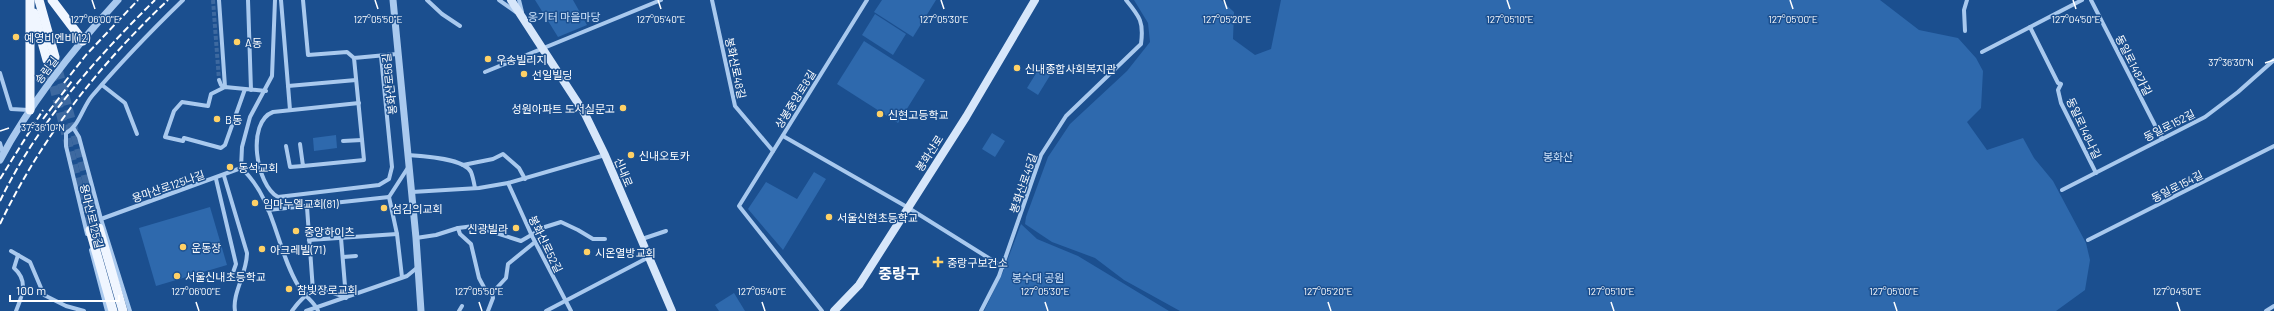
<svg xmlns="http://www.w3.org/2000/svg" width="2274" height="311" font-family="Barlow,'Noto Sans KR',sans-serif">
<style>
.green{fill:#2e69ad}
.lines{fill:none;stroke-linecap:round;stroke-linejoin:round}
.minor-tunnel{stroke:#3d69a0;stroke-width:4;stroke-dasharray:4 2;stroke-linecap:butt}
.primary-tunnel{stroke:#3d69a0;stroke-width:9;stroke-dasharray:9 4.5;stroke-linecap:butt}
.minor{stroke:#a9c9ee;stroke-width:4}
.tertiary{stroke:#a9c9ee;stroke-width:7}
.secondary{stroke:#d6e6fa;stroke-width:8}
.primary{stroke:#f0f6ff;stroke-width:9}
.rail{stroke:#fff;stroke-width:2;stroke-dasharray:7 3;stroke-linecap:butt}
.ticks{fill:none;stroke:#fff;stroke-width:1.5}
.poi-dot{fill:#ffd166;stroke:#1b4f8f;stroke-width:1.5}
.labels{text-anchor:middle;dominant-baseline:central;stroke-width:3;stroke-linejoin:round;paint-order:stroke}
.park-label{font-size:11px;fill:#cfe3fa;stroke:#1b4f8f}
.poi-label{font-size:11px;fill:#fff;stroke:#1b4f8f;text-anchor:start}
.street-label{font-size:11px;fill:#fff;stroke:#1b4f8f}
.district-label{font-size:15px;font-weight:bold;fill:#fff;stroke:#1b4f8f}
.ticks-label{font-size:10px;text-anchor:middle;fill:#fff;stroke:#1b4f8f;stroke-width:3;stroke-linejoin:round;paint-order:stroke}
</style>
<rect width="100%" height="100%" fill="#1b4f8f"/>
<g class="green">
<polygon points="535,0 573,0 587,25 558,37"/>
<polygon points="882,0 936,0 913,37 874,12"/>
<polygon points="1134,0 1221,0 1234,12 1233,39 1255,55 1271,49 1281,0 1880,0 1919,30 1958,38 1976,58 1983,71 1981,108 1967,122 1987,150 2023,138 2034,158 2053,181 2086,243 2090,260 2085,290 2056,311 1180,311 1124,280 1095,258 1052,242 1025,224 1026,217 1048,157 1070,124 1127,71 1150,42 1148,23"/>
<polygon points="875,14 906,34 893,55 862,35"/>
<polygon points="864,41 925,80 898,123 837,84"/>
<polygon points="1043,62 1054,69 1038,95 1027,88"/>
<polygon points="992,133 1005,141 995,157 982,149"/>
<polygon points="336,135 337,148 314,151 313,138"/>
<polygon points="814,172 826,179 783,250 748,209 766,182 797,199"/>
<polygon points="210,207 227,265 156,286 139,228"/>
<polygon points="1021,224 1037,239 1078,256 1169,311 984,311 1003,272"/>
<polygon points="734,293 745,311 719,311 715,305"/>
</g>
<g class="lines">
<polyline class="minor-tunnel" points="213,0 219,80"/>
<g class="primary-tunnel">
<polyline points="55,57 99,228"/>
<polyline points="47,60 90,230"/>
</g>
<g class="minor">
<polyline points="219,0 225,87"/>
<polyline points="248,0 251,90"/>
<path d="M275,0L272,76L250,117L242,147L241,168C275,198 276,250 299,287C304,296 315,302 318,311"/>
<polyline points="281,0 290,110"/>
<polyline points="303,0 308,55 347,52 354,58"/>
<polyline points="427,0 442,14 460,26"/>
<polyline points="499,0 516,12"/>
<polyline points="519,0 522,12"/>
<polyline points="712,0 735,106 773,151"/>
<polyline points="2091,0 2162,139"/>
<polyline points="2030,27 2058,83 2061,84 2058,90 2061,103 2096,173"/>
<polyline points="1965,31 1964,10 1967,0"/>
<polyline points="1982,52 2082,0"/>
<polyline points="485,72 661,0"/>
<polyline points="0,73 11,109 29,110"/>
<polyline points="219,80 221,85 225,87"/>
<polyline points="102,85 125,103 137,134"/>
<polyline points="288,86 356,80"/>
<polyline points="245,89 225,145 221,148 184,138 183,141 165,137 174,111 182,102 208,106 211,94 225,87 266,91"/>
<path d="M359,103L273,112C246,122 256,185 278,197L379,185L389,179L392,167L381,56"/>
<polyline points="74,129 79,137 101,219 130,311"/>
<polyline points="783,136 907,207 1003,267"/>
<polyline points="343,141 362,140"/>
<polyline points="0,143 3,154"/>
<polyline points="300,144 303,166 364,160 354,58 397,54"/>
<polyline points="286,146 290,167 303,166"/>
<path d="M408,155C422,156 464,158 471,172C473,177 474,183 475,188"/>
<polyline points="463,165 493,159 503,154 519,168 525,179"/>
<path d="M224,176L247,253C247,274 232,293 235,311"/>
<polyline points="216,179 236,264 231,278"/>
<polyline points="508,183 532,236 571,311"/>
<polyline points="2062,190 2205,117 2238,92 2274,60"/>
<polyline points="412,192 479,188 508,183 605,155"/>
<polyline points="389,197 397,234 402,277"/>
<polyline points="389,197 409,166"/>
<polyline points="307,207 313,291"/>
<polyline points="268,210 389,197"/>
<polyline points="101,219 241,168"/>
<polyline points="458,228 460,234 471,244 479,278 486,291 492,293 493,298 488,311"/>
<path d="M87,234L66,146V133C80,125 82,108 92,96C121,62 151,31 183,0"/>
<polyline points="416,238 436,235 458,228 474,226 521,241 545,227 561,222 578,230 593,239 605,239"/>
<polyline points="642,239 666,231"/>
<polyline points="309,240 397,234"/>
<polyline points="2088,240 2274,146"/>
<polyline points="91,250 107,311"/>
<polyline points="11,251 30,262 44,295 66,306 84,311"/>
<polyline points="343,257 356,256"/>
<polyline points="492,293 506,278 508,264 535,242"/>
<path d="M16,311C22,296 29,281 14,268L18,255"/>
<path d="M292,311C309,287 319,286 346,298L341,238"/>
<polyline points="306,311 407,276 418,267"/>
<polyline points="459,311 462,306"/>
<polyline points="546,311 649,257"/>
<polyline points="822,311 739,206 867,0"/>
<path d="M981,311L999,276L1041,155L1066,116L1141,44C1144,22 1140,17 1126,0"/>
<polyline points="2266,311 2274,306"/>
</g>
<g class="tertiary">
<polyline points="393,0 416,238 421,311"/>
<path d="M0,160C31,102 74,48 118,0"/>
</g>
<g class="secondary">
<polyline points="511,0 585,114 605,155 672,311"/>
<polyline points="834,311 859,285 966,117 1035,0"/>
</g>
<g class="primary">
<polyline points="30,0 30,110"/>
<polyline points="39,0 55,57"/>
<polyline points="52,0 83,41"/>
<polyline points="34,13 47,60"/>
<polyline points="99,228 123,311"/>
<polyline points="90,230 113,311"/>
</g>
<g class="rail">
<polyline points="64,83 86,55 138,0"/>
<polyline points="43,119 72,81"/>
<polyline points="0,179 43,110"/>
<path d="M0,201C37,124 95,59 155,0"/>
<path d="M0,224C41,138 99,65 168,0"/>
</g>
</g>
<path class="ticks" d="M92,0L95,9M375,0L378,9M658,0L661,9M941,0L944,9M1224,0L1227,9M1507,0L1510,9M1790,0L1793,9M2073,0L2076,9M2265,63L2274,60M0,131L9,128M196,302L199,311M479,302L482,311M762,302L765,311M1045,302L1048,311M1328,302L1331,311M1611,302L1614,311M1894,302L1897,311M2177,302L2180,311"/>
<g class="poi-dot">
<circle cx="16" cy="37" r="4"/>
<circle cx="237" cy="42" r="4"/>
<circle cx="488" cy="59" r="4"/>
<circle cx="1017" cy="68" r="4"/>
<circle cx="524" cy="74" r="4"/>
<circle cx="623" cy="108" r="4"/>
<circle cx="880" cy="114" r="4"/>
<circle cx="217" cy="119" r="4"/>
<circle cx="631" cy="155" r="4"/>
<circle cx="230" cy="167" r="4"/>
<circle cx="255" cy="203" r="4"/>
<circle cx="384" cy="208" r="4"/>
<circle cx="829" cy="217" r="4"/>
<circle cx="516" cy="228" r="4"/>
<circle cx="296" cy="231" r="4"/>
<circle cx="183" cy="247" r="4"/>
<circle cx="262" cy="249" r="4"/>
<circle cx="587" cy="252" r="4"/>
<path d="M936 256h4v4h4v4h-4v4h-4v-4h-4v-4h4z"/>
<circle cx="177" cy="276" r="4"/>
<circle cx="289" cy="289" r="4"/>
</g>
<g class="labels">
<g class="park-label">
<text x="564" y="16">옹기터 마을마당</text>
<text x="1558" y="156">봉화산</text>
<text x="1038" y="277">봉수대 공원</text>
</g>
<g class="poi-label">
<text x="24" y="37">예영비엔비(12)</text>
<text x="245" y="42">A동</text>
<text x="496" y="59">우송빌리지</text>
<text x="1025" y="68">신내종합사회복지관</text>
<text x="532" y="74">선일빌딩</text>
<text x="615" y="108" text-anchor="end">성원아파트 도서실문고</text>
<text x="888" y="114">신현고등학교</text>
<text x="225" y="119">B동</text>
<text x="639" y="155">신내오토카</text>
<text x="238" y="167">동석교회</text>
<text x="263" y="203">임마누엘교회(81)</text>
<text x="392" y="208">섬김의교회</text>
<text x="837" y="217">서울신현초등학교</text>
<text x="508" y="228" text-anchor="end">신광빌라</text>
<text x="304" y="231">중앙하이츠</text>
<text x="191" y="247">운동장</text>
<text x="270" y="249">아크레빌(71)</text>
<text x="595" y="252">시온열방교회</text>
<text x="947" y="262">중랑구보건소</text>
<text x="185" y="276">서울신내초등학교</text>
<text x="297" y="289">참빛장로교회</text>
</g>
<g class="street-label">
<text transform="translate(2134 65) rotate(63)">동일로148가길</text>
<text transform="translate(736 68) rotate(78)">봉화산로48길</text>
<text transform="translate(46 70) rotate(-53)">송림길</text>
<text transform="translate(389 84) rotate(-96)">봉화산로56길</text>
<text transform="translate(795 99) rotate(-58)">상봉중앙로8길</text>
<text transform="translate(2169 125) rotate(-27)">동일로152길</text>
<text transform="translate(2084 128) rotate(65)">동일로148나길</text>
<text transform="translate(929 153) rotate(-57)">봉화산로</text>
<text transform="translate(624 172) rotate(67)">신내로</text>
<text transform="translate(1023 183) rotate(-71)">봉화산로45길</text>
<text transform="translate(168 186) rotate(-19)">용마산로125나길</text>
<text transform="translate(2177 186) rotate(-27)">동일로154길</text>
<text transform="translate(92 216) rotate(76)">용마산로125길</text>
<text transform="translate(546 244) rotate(64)">봉화산로52길</text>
</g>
<g class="district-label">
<text x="899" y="273">중랑구</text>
</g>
</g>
<g class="ticks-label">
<text x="95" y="23">127°06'00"E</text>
<text x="378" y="23">127°05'50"E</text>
<text x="661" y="23">127°05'40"E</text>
<text x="944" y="23">127°05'30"E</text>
<text x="1227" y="23">127°05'20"E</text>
<text x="1510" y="23">127°05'10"E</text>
<text x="1793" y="23">127°05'00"E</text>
<text x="2076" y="23">127°04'50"E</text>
<text x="2231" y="66">37°36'30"N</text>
<text x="43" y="131">37°36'10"N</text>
<text x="196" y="295">127°06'00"E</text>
<text x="479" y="295">127°05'50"E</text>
<text x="762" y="295">127°05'40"E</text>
<text x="1045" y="295">127°05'30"E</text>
<text x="1328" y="295">127°05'20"E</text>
<text x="1611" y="295">127°05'10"E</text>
<text x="1894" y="295">127°05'00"E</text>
<text x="2177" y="295">127°04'50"E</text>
</g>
<path d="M10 295v6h109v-6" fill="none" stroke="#ffffff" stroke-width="2"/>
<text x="16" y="295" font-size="12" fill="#ffffff" stroke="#1b4f8f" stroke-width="3" paint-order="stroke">100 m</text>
</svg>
